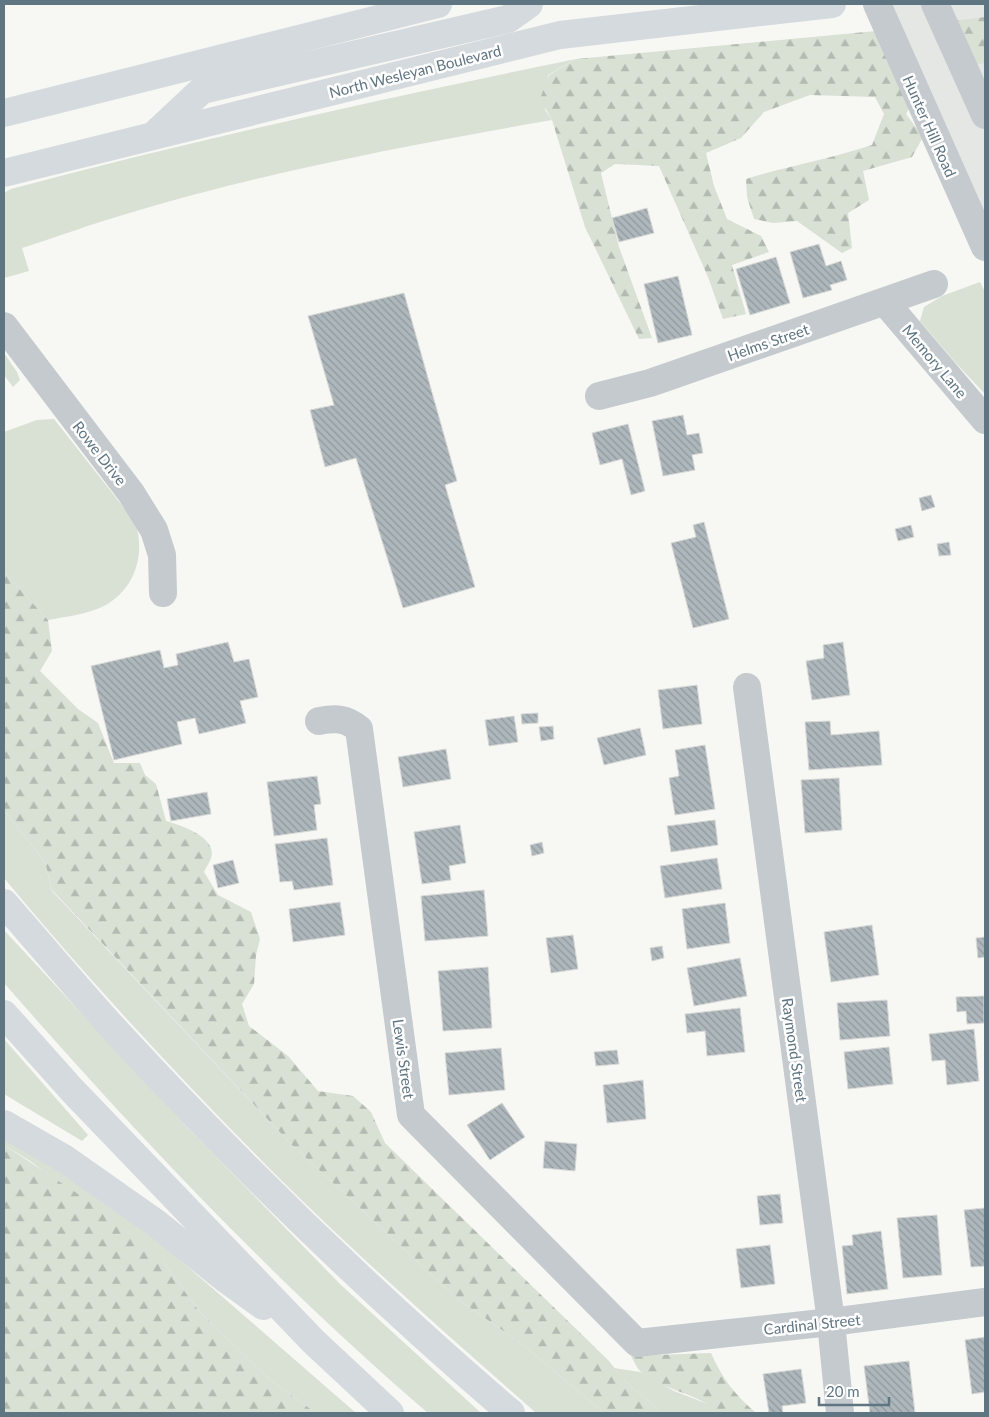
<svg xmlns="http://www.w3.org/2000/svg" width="989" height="1417" font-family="Lato,sans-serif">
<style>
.built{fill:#e5e7e5}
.grass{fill:#d9e0d4}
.forest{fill:url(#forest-firs)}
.building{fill:url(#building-back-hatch);stroke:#d9d9d6}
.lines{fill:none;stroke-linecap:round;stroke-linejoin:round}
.minor{stroke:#c4cacd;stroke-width:28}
.highway{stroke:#d5dade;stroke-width:28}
.labels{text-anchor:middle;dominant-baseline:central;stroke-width:5;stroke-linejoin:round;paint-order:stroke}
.street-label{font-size:15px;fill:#5f7582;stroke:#fff}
</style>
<defs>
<pattern id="forest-firs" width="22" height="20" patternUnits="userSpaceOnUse" patternTransform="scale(1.25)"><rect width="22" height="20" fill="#d9e0d4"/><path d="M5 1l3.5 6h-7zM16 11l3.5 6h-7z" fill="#b3bab1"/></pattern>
<pattern id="building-back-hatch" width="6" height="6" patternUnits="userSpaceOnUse" patternTransform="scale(1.25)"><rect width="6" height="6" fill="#adb7bc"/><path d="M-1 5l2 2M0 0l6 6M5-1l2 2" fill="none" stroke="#90999e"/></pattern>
</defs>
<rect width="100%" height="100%" fill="#f7f7f4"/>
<polygon class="built" points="891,4 985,4 985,247"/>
<g class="grass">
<path d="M576,59L548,75L545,110L552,120C409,145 265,172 126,214C91,224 57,237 22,248L29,271L4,278V193L11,189C198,139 386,98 576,59Z"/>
<polygon points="980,282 985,292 985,394 954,361 920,321 924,307 942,296"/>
<polygon points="4,353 17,372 20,380 13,387 4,375"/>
<path d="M54,419L135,522C147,556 133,595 97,609C82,615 64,617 48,620L4,572V432L37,420Z"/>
<path d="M4,810L45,862L52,891L292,1145L459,1300L522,1344L604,1413H536C450,1337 363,1261 281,1180C185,1084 91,983 4,878Z"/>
<path d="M4,930L185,1125L341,1285L481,1413H428C275,1282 137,1135 4,983Z"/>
<polygon points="4,1039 88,1135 82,1141 4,1094"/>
<polygon points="4,1132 149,1233 356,1413 316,1413 269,1379 198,1310 163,1261 30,1161 4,1145"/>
<polygon points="614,1368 640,1372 674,1391 713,1406 718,1413 662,1413 625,1381"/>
</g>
<g class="forest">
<polygon points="985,17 985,63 965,66 930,24"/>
<path d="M876,31L912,103L906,114L923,137L912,157L863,171L869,200L848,213L852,248L842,253L797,221L773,223L754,219L747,197L746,179C788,166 830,159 872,145L884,114L875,97L810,95L764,112L741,138L706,153L714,186L727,219L761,236L769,252L732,265L746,314L723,319L708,277L659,166L615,164L601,173L619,247L652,338L639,339L585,227L552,120L540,99L549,75L576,59Z"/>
<path d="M4,572L48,620L52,651L40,671L78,709L98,723L114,763H140L145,775L156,784L166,821C180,825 218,837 211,858C210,862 206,867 204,872L218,895L251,912L260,939L256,955L254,984L242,1004L249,1026L288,1056L318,1091L353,1096L371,1112L385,1143L608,1360L625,1381L662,1413H604L522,1344L459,1300L292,1145L52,890L45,862L4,810Z"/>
<polygon points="4,1145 128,1227 163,1261 198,1310 269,1379 316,1413 4,1413"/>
<path d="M711,1353C722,1378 735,1395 756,1413H718C705,1396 661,1389 642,1373C637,1369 634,1361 631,1356Z"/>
</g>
<g class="building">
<polygon points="647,208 654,233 619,242 612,218"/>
<polygon points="819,244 826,266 841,261 847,280 830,285 832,290 803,298 790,252"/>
<polygon points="776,257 790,303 750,315 736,269"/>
<polygon points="678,276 692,335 658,343 644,284"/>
<polygon points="404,293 457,481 445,485 475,587 403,608 356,458 325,467 310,410 334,405 308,316"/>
<polygon points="683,415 687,435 699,433 703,453 692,455 695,470 663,476 652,421"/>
<polygon points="628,424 645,491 631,495 622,459 600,465 592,433"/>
<polygon points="931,495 935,507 922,511 919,498"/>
<polygon points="704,522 729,619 693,628 671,543 696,537 693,525"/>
<polygon points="911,525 914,537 898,541 895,529"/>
<polygon points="949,542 951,555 939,556 937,544"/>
<polygon points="228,642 234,662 249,659 258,697 240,701 246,723 199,734 195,718 177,722 182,744 114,760 91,666 160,650 164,668 178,665 176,654"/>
<polygon points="843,642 850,695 812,700 806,661 824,658 823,645"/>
<polygon points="697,685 702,724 663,729 658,690"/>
<polygon points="538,713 538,723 522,724 521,714"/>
<polygon points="514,716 518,742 489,746 485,720"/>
<polygon points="830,721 831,735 879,731 882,765 809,770 805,722"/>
<polygon points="553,726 554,739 541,741 539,727"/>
<polygon points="640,728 646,755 604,765 597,738"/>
<polygon points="705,745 715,809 675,815 669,778 679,776 675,750"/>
<polygon points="446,749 451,779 403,787 398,757"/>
<polygon points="317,776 321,804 314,805 317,830 274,836 267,782"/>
<polygon points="839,778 842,830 805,833 801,780"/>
<polygon points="207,792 211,814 171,821 167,799"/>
<polygon points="715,820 718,845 671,852 667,826"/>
<polygon points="460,825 466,863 449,866 451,880 422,884 414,832"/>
<polygon points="327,838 333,885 294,890 292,881 280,882 275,844"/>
<polygon points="542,842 544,853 532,856 530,845"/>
<polygon points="717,858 722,889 665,898 660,866"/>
<polygon points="233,860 239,883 218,888 213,865"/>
<polygon points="484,890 488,936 425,941 421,896"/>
<polygon points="340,902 345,935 293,942 289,909"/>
<polygon points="725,903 730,943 687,949 682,909"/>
<polygon points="872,925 879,975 831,982 824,932"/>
<polygon points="573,935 578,969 551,973 546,938"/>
<polygon points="985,937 985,957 978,958 976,938"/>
<polygon points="662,946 664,958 652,961 650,948"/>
<polygon points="740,958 747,996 694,1006 687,968"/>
<polygon points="488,967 492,1028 443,1031 438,971"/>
<polygon points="984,996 984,1023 967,1024 966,1011 957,1012 956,997"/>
<polygon points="887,1000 890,1036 840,1040 837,1003"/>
<polygon points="740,1008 745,1052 707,1056 705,1031 687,1033 685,1014"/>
<polygon points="974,1029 979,1081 947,1085 945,1060 932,1061 929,1034"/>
<polygon points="889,1047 893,1084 848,1089 844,1052"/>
<polygon points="501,1048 505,1090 449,1095 445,1053"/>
<polygon points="617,1050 619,1064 596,1066 594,1052"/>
<polygon points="643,1080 646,1119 607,1123 603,1085"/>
<polygon points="502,1103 525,1137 490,1160 467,1125"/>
<polygon points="545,1141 577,1144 575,1171 543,1168"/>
<polygon points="780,1194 783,1223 760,1225 757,1196"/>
<polygon points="985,1208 985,1266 971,1267 964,1210"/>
<polygon points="937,1215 942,1275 903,1278 897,1218"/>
<polygon points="881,1231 888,1289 847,1294 842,1246 853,1245 852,1235"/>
<polygon points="770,1245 775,1284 741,1288 736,1249"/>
<polygon points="985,1337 985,1392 972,1394 965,1340"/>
<polygon points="909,1361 915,1413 870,1413 864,1366"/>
<polygon points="801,1369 806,1403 782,1406 783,1413 769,1413 763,1374"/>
</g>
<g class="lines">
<g class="minor">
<polyline points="877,4 985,247"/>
<polyline points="935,4 985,115"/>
<polyline points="885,302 985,420"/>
<polyline points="4,326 131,493 154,530 162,555 163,593"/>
<polyline points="599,396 650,383 934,284"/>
<polyline points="747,687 831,1322 840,1413"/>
<path d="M319,721C336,718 346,718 359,729L411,1115L637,1343L831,1322L985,1302"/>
</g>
<g class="highway">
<polyline points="4,113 438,4"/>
<polyline points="155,134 202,90 508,19 529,4"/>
<polyline points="4,173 560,35 832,4"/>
<path d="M4,903C40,944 76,987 113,1028C238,1164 371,1293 511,1413"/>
<polyline points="4,1014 72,1090 313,1341 390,1413"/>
<polyline points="4,1124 65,1159 156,1223 227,1280 263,1306"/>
</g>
</g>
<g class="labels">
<g class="street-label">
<text transform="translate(415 71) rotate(-14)">North Wesleyan Boulevard</text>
<text transform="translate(930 126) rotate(66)">Hunter Hill Road</text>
<text transform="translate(768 342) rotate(-19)">Helms Street</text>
<text transform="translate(935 361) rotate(50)">Memory Lane</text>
<text transform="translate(100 453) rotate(52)">Rowe Drive</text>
<text transform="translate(795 1050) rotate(82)">Raymond Street</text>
<text transform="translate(404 1059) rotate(82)">Lewis Street</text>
<text transform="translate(812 1324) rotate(-6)">Cardinal Street</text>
</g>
</g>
<rect width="989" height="1417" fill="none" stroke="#5f7582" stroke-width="10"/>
<path d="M819 1397v8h70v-8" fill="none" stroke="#5f7582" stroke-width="2.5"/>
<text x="826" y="1397" font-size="15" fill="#5f7582" stroke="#ffffff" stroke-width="4" paint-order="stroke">20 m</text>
</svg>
